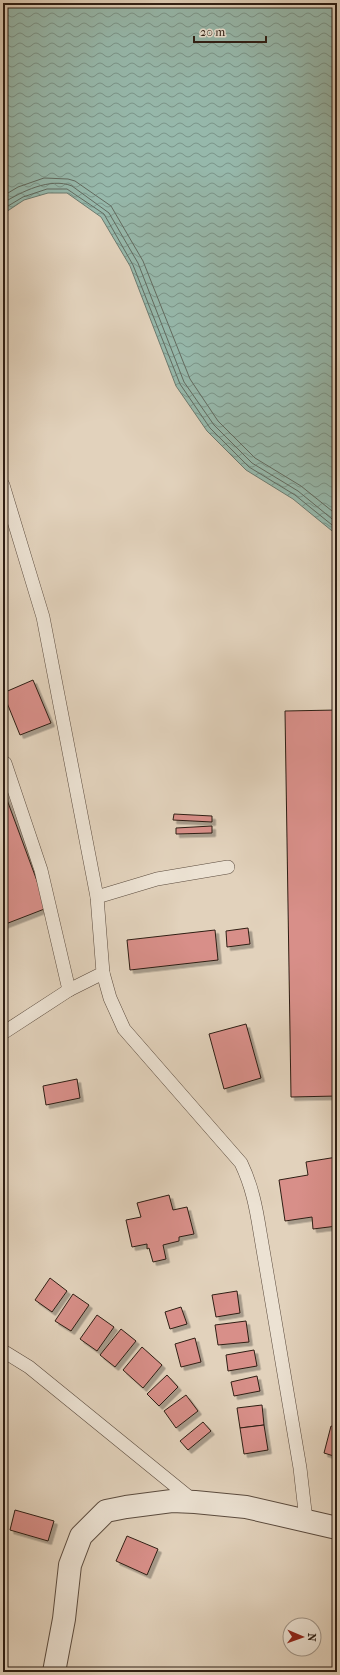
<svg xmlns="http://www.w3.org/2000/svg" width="340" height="1675" font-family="'IM FELL French Canon',serif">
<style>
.water{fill:url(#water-waves);stroke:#6c7a6f}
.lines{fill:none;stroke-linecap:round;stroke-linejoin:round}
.shore{stroke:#626b60;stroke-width:1}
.building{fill:#d88f89;stroke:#2e1e14;filter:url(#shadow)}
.lane-casing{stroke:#5b4b3e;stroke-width:14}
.street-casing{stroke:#5b4b3e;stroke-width:24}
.lane{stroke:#ece2d3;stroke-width:13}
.street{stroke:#ece2d3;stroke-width:22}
</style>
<defs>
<pattern id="water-waves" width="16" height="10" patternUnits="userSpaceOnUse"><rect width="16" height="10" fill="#96b8ab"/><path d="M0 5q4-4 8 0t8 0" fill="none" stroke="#7b958a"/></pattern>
<filter id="shadow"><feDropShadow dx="3.5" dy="3.5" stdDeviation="0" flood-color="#0004"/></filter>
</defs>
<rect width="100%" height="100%" fill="#e2d2bc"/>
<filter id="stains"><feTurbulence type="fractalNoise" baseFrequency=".005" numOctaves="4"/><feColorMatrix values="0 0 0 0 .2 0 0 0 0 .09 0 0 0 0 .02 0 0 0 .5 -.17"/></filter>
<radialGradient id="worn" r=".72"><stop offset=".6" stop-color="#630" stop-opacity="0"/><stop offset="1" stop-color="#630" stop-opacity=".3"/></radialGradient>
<polygon class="water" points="3,3 337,3 337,535 293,499 246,470 207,431 176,386 130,266 101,217 67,193 48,193 24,200 3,214"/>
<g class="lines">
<g class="shore">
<polyline points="3,196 18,187 44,178 68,179 75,181 111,206 143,261 190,379 218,421 255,458 301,486 337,515"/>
<path d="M3,203C21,192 50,177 72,186L109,213L138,263L184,382L214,425L252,463L298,491L337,523"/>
<polyline points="3,209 23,197 47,189 67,189 104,214 133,265 180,384 210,428 249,467 295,495 337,529"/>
</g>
</g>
<g class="building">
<polygon points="33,680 51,723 20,735 3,693"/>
<polygon points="337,710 337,1096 291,1097 285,711"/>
<polygon points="3,789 47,908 3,925"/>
<polygon points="174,814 212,816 212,822 173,820"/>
<polygon points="212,826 212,833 176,834 176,828"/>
<polygon points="248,928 250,944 227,947 226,931"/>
<polygon points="215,930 218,960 130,970 127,940"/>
<polygon points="246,1024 261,1078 224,1089 209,1034"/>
<polygon points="77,1079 80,1098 46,1105 43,1086"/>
<polygon points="337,1157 337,1226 313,1229 312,1217 285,1221 279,1180 308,1175 306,1162"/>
<polygon points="169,1195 173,1210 187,1207 194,1234 179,1237 179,1241 163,1245 166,1259 153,1262 149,1248 147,1249 147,1244 132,1247 126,1220 141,1217 137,1203"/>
<polygon points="50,1278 67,1291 52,1312 35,1300"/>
<polygon points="237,1291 240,1313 216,1317 212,1295"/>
<polygon points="73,1294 89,1305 71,1331 55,1321"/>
<polygon points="181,1307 187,1324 170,1329 165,1312"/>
<polygon points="97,1315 114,1327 97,1351 80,1339"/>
<polygon points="246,1321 249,1342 218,1345 215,1325"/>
<polygon points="121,1329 136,1341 115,1367 100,1355"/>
<polygon points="195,1338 201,1362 181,1367 175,1344"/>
<polygon points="142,1347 162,1365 143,1388 123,1370"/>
<polygon points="254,1350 257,1366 228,1371 226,1355"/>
<polygon points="167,1375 178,1387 159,1406 147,1394"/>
<polygon points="257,1376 260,1391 234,1396 231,1382"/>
<polygon points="186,1395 198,1411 176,1428 164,1411"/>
<polygon points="262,1405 264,1425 240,1428 237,1408"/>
<polygon points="337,1418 337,1457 324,1453 331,1426 335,1427"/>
<polygon points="203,1422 211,1431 188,1450 180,1441"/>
<polygon points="264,1425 268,1450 244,1454 240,1428"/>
<polygon points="15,1510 54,1521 48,1541 10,1530"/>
<polygon points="127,1536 158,1549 147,1575 116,1561"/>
</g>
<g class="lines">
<g class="lane-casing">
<g id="lane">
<polyline points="3,485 43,617 97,897 103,973 69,990 3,1033"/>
<polyline points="5,763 41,870 69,990"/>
<polyline points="97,897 157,879 228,867"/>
<path d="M103,973L110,998L124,1029L241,1163C252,1186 256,1207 260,1232L300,1468L306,1520"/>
<polyline points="3,1351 29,1367 195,1502"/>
</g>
</g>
<g class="street-casing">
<polyline id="street" points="54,1672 64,1619 70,1565 81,1536 106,1511 126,1507 172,1501 195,1502 246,1507 337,1528"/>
</g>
<use href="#lane" class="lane"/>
<use href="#street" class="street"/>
</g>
<rect width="340" height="1675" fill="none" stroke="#e2d2bc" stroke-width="16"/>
<rect x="4" y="4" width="332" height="1667" fill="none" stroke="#2e1e14" stroke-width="2"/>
<rect x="8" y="8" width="324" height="1659" fill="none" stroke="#2e1e14"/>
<g transform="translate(302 1637) rotate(92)"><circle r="19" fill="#ece2d3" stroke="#a09487"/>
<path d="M0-3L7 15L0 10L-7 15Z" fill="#8f2418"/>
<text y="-6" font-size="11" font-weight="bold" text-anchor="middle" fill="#2e1e14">N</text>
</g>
<path d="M194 36v6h72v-6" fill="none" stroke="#2e1e14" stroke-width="2"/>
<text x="200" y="36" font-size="12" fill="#2e1e14" stroke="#ece2d3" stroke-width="3" paint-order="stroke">20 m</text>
<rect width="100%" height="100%" filter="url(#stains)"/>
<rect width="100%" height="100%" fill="url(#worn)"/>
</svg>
